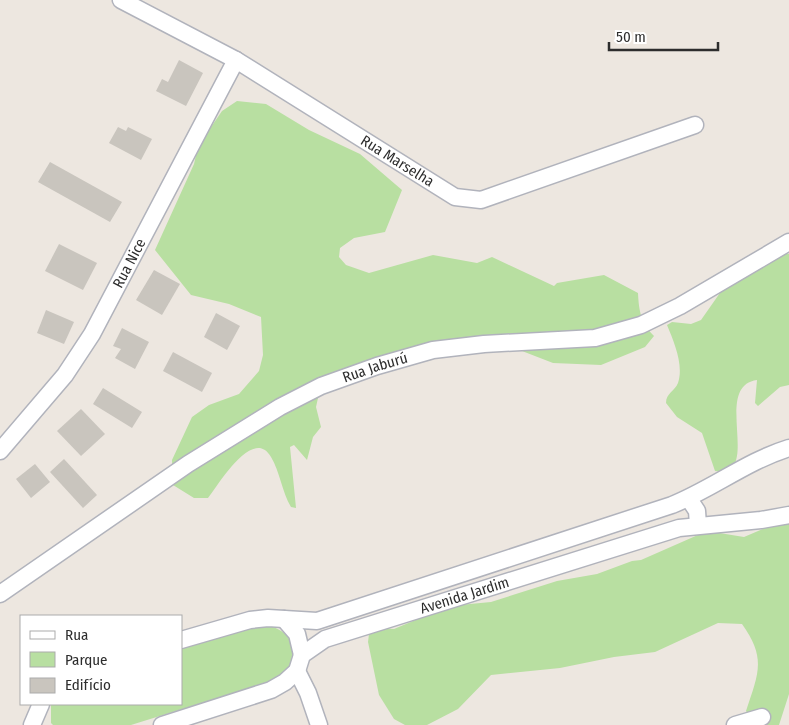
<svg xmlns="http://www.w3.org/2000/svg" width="789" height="725" font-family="'Fira Sans Condensed',sans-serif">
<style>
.green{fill:#b8dfa1}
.building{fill:#c9c5be}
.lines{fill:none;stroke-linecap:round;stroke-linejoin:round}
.minor-casing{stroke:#b1b3bc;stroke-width:19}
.minor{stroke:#fff;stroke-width:16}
.labels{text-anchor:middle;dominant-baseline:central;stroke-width:4.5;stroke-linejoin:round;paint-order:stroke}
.street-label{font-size:15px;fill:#2d2d2d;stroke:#fff}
</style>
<rect width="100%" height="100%" fill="#ede7e0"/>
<g class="green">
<path d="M237,101L266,104L309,130L360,154L402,190L385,232L354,238L340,248L339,257L346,265L369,273L433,255L477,263L492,257L554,286L557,283L604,275L638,293C639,312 641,323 654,336L645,347L601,365L553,363L522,351L506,350L482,343L347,374L318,398L316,407L321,427L313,437L307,460L294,445L290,447L296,508L291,507C282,492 280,472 271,457C253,426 219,484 208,498H194L173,485L172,460L192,417L209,405L239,394L259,371L263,355L261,317L229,304L191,295L155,250L194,164L198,146L222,111Z"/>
<path d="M770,251L789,254V385L780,387L758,406L755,403L757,380C711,386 764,479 715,471L702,433L677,417L666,403C666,393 675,391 678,383C684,365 674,342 667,325L672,322L691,324L701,320L729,280Z"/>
<path d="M789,518V694L779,725H756L746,711C758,674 767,659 742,624L718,623L655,652L614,657L560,668L491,675L458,709L427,725H405L394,719L379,695L368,642L369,634L380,628L394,629L449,606L491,602L557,581L597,574L632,561L641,560L707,531L744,537Z"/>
<path d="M255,624C280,624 301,639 289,666C287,672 280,676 275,680L131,725H53L51,723V704H181V648Z"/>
</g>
<g class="building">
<polygon points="179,60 203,73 186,106 156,91 162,79 168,82"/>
<polygon points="118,127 126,131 128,127 152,139 141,160 109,143"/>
<polygon points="50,162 122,202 110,222 38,182"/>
<polygon points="59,244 97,263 83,290 45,271"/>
<polygon points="154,270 180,284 162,315 136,300"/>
<polygon points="46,310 74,322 64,344 37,333"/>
<polygon points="216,313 240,326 227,350 204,337"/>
<polygon points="122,328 149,342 135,369 115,358 121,349 113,346"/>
<polygon points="173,352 212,373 202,392 163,371"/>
<polygon points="103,388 142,412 132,428 93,404"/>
<polygon points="81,409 105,434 81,456 57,431"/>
<polygon points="64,459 97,495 83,508 50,472"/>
<polygon points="35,464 50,482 31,498 16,479"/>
</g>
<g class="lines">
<g class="minor-casing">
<g id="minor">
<path id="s1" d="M121,0L236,60L455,197L481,200L695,125"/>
<path id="s2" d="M0,451L65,375L92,334L236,60"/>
<polyline points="689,499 697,511 698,525"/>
<path id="s3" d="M0,594L188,464L280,407L321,386L377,366L433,350L484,344L595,338L641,325L680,306L789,242"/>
<polyline points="284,619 297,634 302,655"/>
<path d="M181,640L250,620L268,618L317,621L672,505C712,489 747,461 789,448"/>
<polyline points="297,671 308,693 319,725"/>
<polyline points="32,725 41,704"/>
<path id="s4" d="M162,725L271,690L285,682L297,671L302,655L325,639L679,528L761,520L789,515"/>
<polyline points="735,725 762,717"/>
</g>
</g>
<use href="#minor" class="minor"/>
</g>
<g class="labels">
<g class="street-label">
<text stroke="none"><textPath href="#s1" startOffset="320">Rua Marselha</textPath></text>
<text stroke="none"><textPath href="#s2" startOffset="229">Rua Nice</textPath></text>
<text stroke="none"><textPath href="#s3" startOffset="440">Rua Jaburú</textPath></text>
<text stroke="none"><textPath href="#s4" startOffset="338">Avenida Jardim</textPath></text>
</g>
</g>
<rect x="20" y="615" width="162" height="90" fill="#ffffff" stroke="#ababab"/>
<rect x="30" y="631" width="25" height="8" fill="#ffffff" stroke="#ababab"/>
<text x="65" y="640" font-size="15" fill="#2d2d2d">Rua</text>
<rect x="30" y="652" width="25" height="15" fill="#b8dfa1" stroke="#ababab"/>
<text x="65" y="665" font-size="15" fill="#2d2d2d">Parque</text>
<rect x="30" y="678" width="25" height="15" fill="#c9c5be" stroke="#ababab"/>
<text x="65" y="690" font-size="15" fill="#2d2d2d">Edifício</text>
<path d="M609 42v8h109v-8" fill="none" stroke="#2d2d2d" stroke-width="2.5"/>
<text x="616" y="42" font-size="15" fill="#2d2d2d" stroke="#ffffff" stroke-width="4" paint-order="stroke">50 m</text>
</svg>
